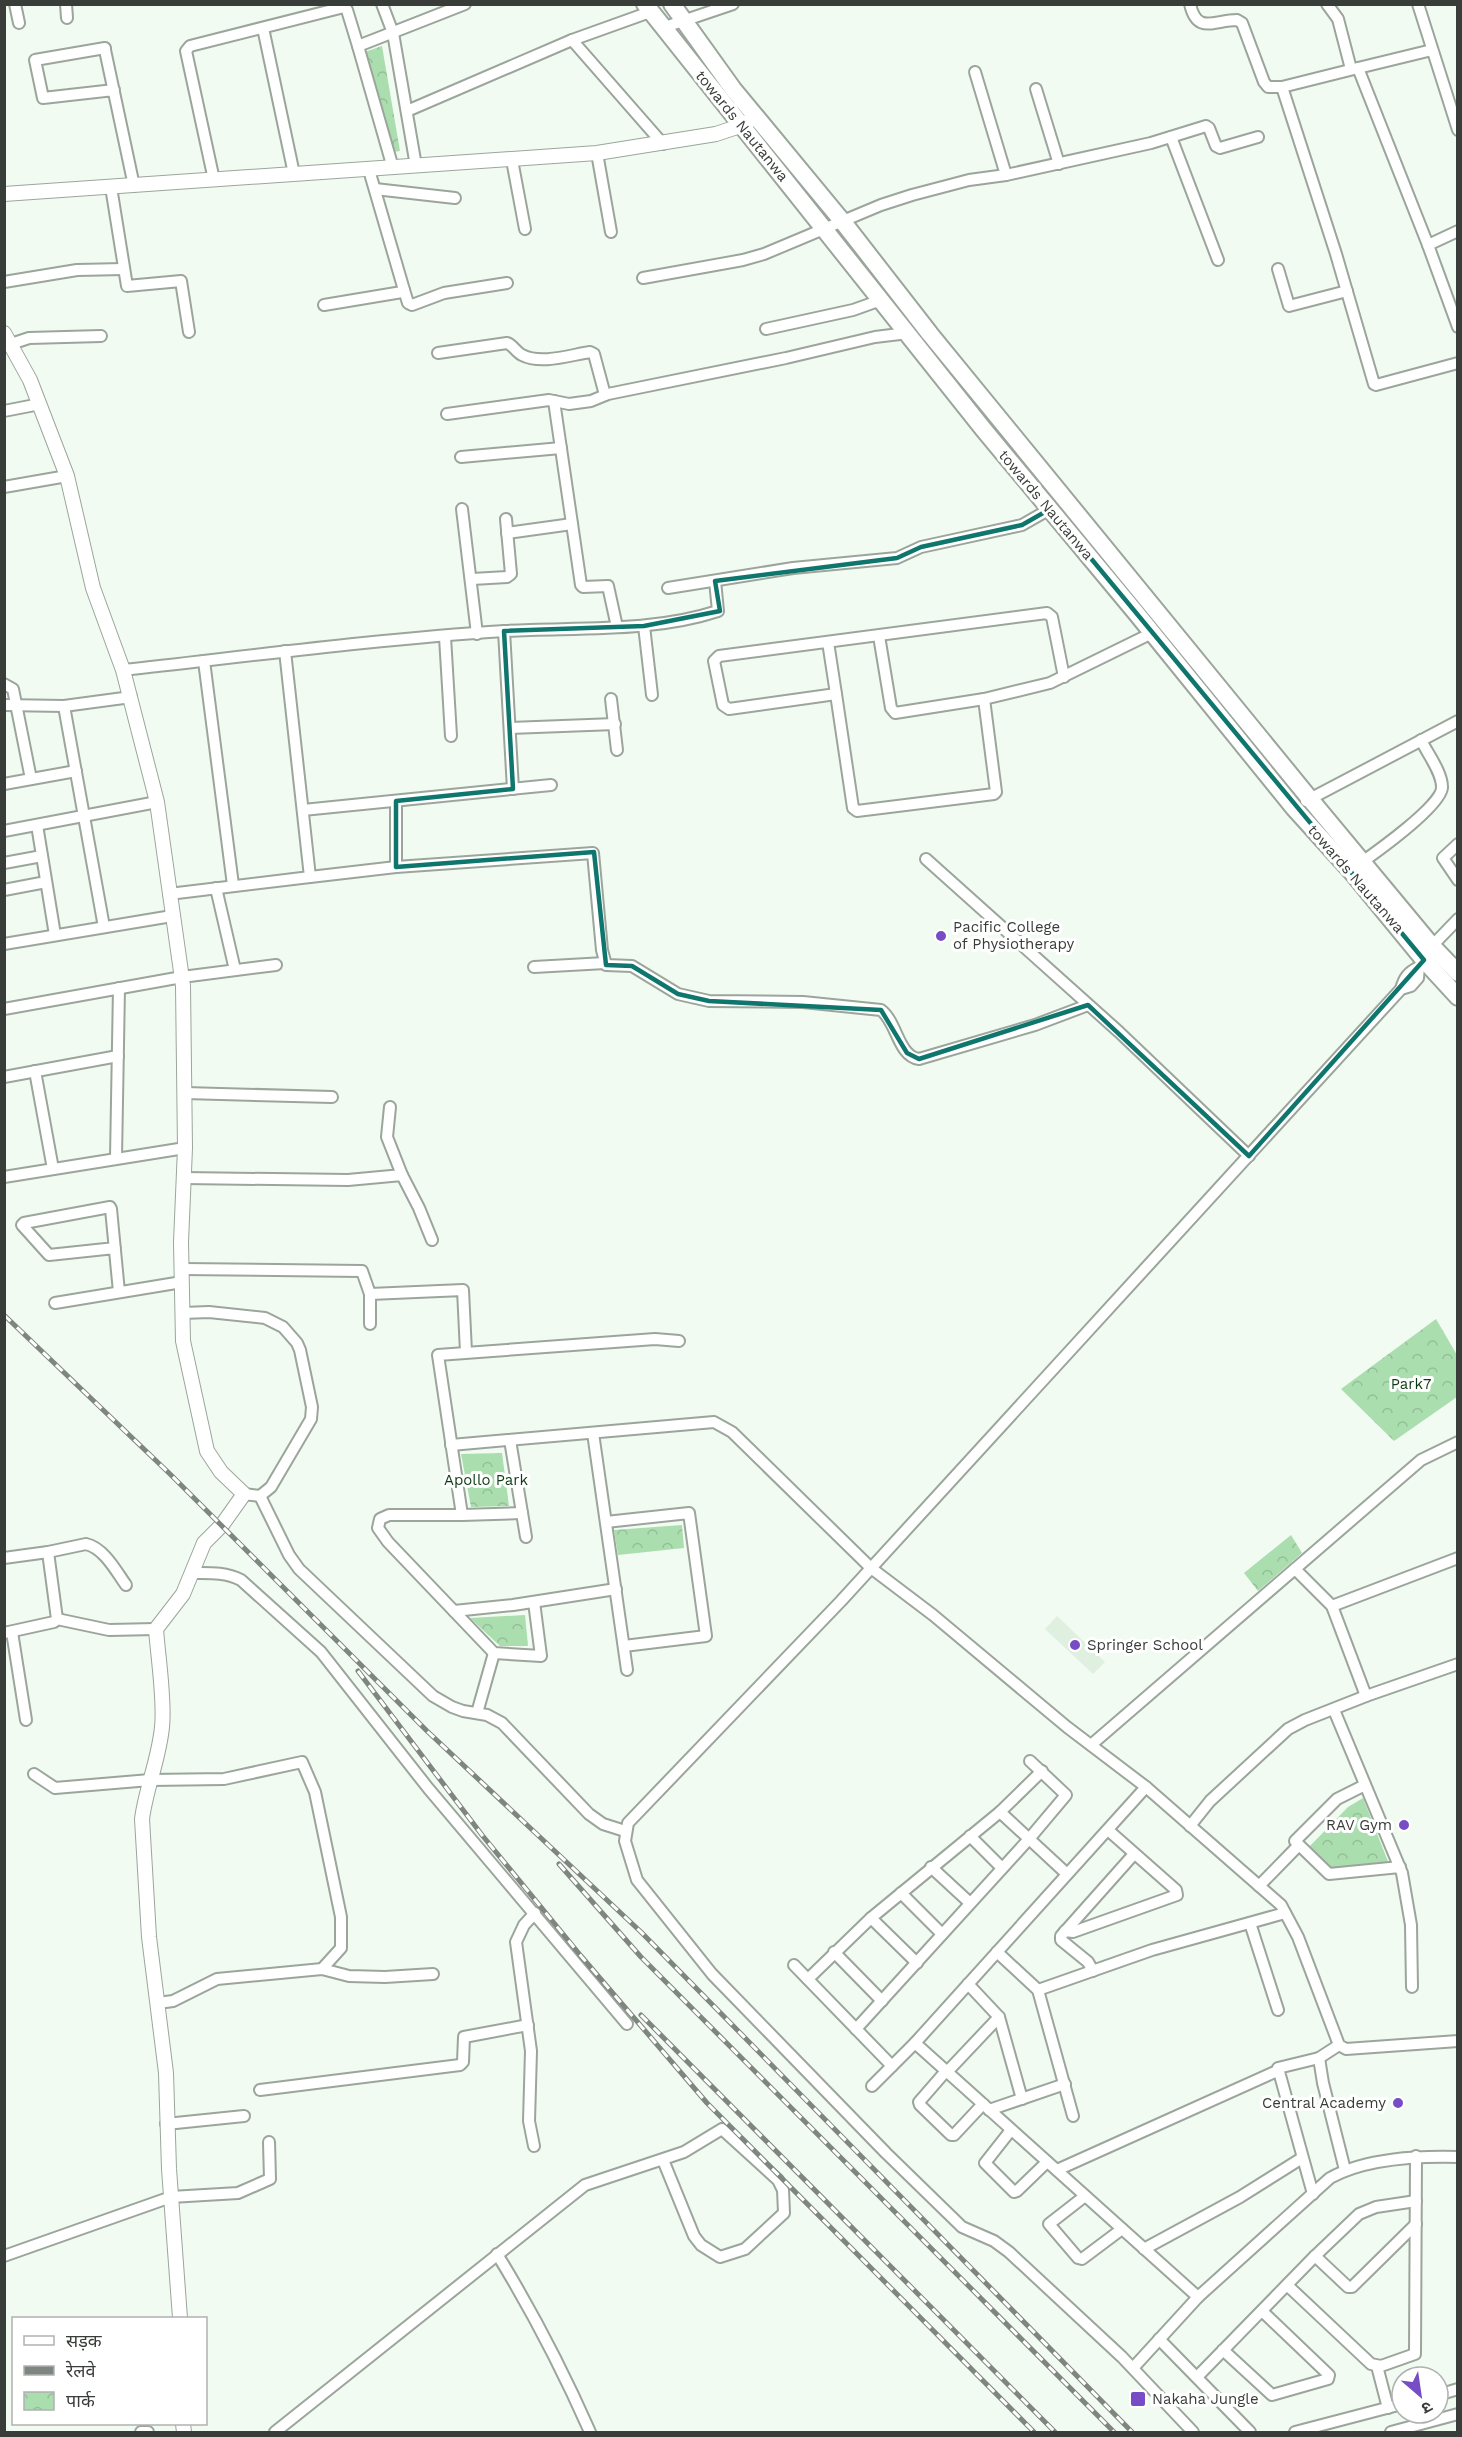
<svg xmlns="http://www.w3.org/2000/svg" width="1462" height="2437" font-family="'Work Sans','Noto Sans Devanagari',sans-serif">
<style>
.built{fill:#dfefe0}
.park{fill:url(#park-crowns)}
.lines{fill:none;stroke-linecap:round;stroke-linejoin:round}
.minor-casing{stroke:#9ca59c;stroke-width:14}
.tertiary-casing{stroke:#9ca59c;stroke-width:16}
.primary-casing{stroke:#9ca59c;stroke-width:20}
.minor{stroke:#fff;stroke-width:10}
.tertiary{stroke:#fff;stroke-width:14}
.primary{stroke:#fff;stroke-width:16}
.rail-casing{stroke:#7f857f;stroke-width:5}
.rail{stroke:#fff;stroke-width:3;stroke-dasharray:9;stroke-linecap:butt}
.marked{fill:none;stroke:#0f766e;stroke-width:4.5;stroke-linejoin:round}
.poi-dot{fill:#774dc5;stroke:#fff;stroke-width:2}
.labels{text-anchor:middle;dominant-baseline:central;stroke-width:6;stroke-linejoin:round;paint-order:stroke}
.street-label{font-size:15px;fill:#393d39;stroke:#fff}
.poi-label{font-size:15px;fill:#393d39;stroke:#fff;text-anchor:start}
.park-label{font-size:15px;fill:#0b3c13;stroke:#fff}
</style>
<defs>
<pattern id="park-crowns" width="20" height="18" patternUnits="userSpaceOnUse" patternTransform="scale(1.5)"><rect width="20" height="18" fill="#abdeae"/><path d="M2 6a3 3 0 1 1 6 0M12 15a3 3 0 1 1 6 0" fill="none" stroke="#94bf96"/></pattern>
</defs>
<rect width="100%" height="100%" fill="#f1fbf2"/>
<polygon class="built" points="1057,1616 1105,1662 1093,1674 1045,1629"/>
<g class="park">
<polygon points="382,46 400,151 387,153 359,54"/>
<polygon points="1436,1319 1457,1355 1457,1397 1394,1441 1341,1389"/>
<polygon points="502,1453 509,1506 471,1507 461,1454"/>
<polygon points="682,1525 684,1548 618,1555 614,1530"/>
<polygon points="1291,1535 1302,1553 1258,1591 1244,1573"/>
<polygon points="525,1615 528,1646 500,1646 470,1618"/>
<polygon points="1363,1798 1389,1864 1330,1870 1308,1848 1348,1807"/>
</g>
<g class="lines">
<g class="minor-casing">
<g id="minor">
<polyline points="15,4 19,23"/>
<polyline points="66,4 67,18"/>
<polyline points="382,4 393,33 416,166"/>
<path d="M1190,4C1197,35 1214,20 1237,20L1242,23L1264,82L1268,87H1282L1358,68L1428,245L1458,231"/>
<polyline points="1327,4 1338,19 1351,69"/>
<polyline points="1418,4 1458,130"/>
<polyline points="263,28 294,174"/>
<polyline points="662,28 733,4"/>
<polyline points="572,40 663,144"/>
<polyline points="358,46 393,168"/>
<polyline points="1358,68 1432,50"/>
<polyline points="975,72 1006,175"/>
<polyline points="1282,87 1336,254 1374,384 1376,385 1458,363"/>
<polyline points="1036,89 1059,164"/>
<polyline points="114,90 43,98 35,60 105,48 105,50 134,186"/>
<polyline points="407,111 572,40 650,12"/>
<polyline points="1171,137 1218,260"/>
<polyline points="597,153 611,232"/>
<polyline points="512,160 525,229"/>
<polyline points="214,180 186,51 190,46 344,7 347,10 358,46 465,4"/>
<polyline points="111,187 127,286 181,281 189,332"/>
<polyline points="375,189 455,198"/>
<polyline points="1428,245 1458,327"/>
<polyline points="1278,269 1289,306 1347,291"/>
<polyline points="643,278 743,260 764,254 881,205 912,195 969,180 1006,175 1151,143 1206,126 1209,128 1216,146 1220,148 1258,137"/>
<polyline points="4,282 77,270 124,269"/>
<polyline points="404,290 408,303 412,305 444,293 507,283"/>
<polyline points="324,305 402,292 404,290 369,170"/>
<polyline points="766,329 853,310 881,300"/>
<polyline points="11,344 29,338 101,336"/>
<path d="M438,353L507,343C513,345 516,352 522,355C541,365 570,355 590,352L594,354L605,395"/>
<polyline points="554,401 581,585 583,587 608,586 617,627"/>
<polyline points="4,411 40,404"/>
<polyline points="447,414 549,400 569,404 591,401 608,394 786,358 875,337 908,333"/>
<polyline points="461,457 561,448"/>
<polyline points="4,487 67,476"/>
<polyline points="462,509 477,634"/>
<polyline points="507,533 572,524"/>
<polyline points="472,579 507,577 511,574 506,519"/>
<polyline points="668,588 793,568 897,558 921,547 1022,525 1050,509"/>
<polyline points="644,626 652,695"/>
<polyline points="504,631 513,789"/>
<polyline points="879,636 891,708 895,713 984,699 1050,683 1152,633"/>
<polyline points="445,637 451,736"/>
<polyline points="828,642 836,694 729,709 723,705 714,661 719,656 1047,613 1052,617 1064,677"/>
<polyline points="204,661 233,885"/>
<path d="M123,670C250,656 378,639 505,631C575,627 651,633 718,611L715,581"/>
<polyline points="4,684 13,689 31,779"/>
<polyline points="836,694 853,808 857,811 994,794 996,792 984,699"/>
<polyline points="611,699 617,750"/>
<polyline points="4,705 64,706 131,697"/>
<polyline points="64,706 104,927"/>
<polyline points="510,728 615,724"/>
<polyline points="4,784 76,771"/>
<polyline points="396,801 396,867"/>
<polyline points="1306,801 1458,721"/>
<polyline points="303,810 551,785"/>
<polyline points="37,825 55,935"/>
<polyline points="4,831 157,802"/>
<polyline points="1458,844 1443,858 1458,880"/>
<polyline points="926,859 1119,1032 1249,1156"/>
<polyline points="4,863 42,856"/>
<path d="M1358,865C1375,853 1443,805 1442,787C1442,772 1427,753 1421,740"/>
<path d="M310,877L396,867L593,853L602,950L606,965L632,966L678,994L709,1001L803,1002L881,1010C897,1022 898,1056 919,1059L1035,1025L1088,1005"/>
<polyline points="216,888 235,970"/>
<polyline points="4,890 46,882"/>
<polyline points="169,894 310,877 285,651"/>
<polyline points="4,944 172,916"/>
<polyline points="534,967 605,963"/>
<path d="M1401,989C1404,978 1408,972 1419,967"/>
<polyline points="4,1009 182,977 276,965"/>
<polyline points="35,1071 53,1169"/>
<polyline points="4,1077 118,1056"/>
<polyline points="185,1093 332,1097"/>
<polyline points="390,1107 387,1137 402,1175"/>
<polyline points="116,1158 119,988"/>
<polyline points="4,1177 185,1148"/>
<polyline points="184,1178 348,1180 402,1175 419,1208 432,1240"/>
<polyline points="115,1248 49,1255 22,1225 24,1223 110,1207 111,1209 119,1292"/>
<polyline points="182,1269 362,1271 370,1294 463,1290 466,1352"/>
<polyline points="370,1294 370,1324"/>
<polyline points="55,1303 182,1282"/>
<polyline points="183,1313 209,1312 265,1318 283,1327 297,1343 300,1350 312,1407 311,1419 271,1487 260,1496 244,1494"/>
<polyline points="593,1433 627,1670"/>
<polyline points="510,1440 526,1537"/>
<polyline points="451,1445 714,1422 732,1432 871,1568 933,1615 1067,1727 1146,1787 1281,1905 1298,1937 1339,2045 1346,2049 1458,2041"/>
<polyline points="260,1496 289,1555 299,1569 433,1696 452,1707 463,1711 487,1715 502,1723 589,1814 603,1824 625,1831"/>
<polyline points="462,1515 522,1513"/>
<polyline points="606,1522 689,1513 706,1636 624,1646"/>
<path d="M48,1552L86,1544C104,1548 116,1571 126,1585"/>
<polyline points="4,1558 48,1552 57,1619 54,1622 4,1633"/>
<polyline points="1295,1569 1332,1606 1366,1696"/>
<path d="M193,1573C210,1573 225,1572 241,1580L321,1652L428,1788L627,2024"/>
<polyline points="534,1602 541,1656 494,1653 388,1542 378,1528 380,1519 389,1515 462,1515 438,1355 655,1339 679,1341"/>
<polyline points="1332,1606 1458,1558"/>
<polyline points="454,1611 513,1605 616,1589"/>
<polyline points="57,1619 109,1630 156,1629"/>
<polyline points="12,1632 26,1720"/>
<polyline points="1334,1710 1402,1873 1411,1925 1412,1987"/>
<polyline points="477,1713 494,1653"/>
<polyline points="1091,1745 1421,1460 1458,1442"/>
<polyline points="1042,1771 1000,1812 1067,1874"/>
<polyline points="34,1774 55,1788 150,1780 224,1779 302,1762 315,1792 341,1917 341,1948 322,1969"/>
<polyline points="1365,1785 1337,1799 1295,1841 1329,1874 1400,1867"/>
<polyline points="1146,1787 915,2043 1198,2297"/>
<polyline points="1190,1826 1210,1801 1288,1729 1305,1720 1366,1696 1458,1664"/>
<polyline points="970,1836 1002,1868"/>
<polyline points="931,1867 970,1903"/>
<polyline points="1259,1886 1298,1846"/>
<polyline points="901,1893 942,1934"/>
<polyline points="871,1918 917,1963"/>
<polyline points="1250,1923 1278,2010"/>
<polyline points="1065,1931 1073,1932 1177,1895 1176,1890 1108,1830"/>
<polyline points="834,1952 882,2001"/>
<polyline points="997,1952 1038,1990 1073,2116"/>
<polyline points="794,1965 892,2066"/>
<polyline points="1093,1971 1088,1962 1061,1940 1061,1936 1134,1854"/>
<polyline points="808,1979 871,1918 1000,1812"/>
<polyline points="968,1984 999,2017 1022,2099"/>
<polyline points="1038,1990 1152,1950 1285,1913"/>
<polyline points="158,2003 173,2001 217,1979 322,1969 349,1976 385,1977 433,1974"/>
<polyline points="856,2029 1029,1839 1066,1795 1030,1761"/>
<polyline points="1319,2058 1323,2083 1345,2170"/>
<polyline points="946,2071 919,2102 920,2105 951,2135 954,2135 983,2104"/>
<polyline points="947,2072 999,2017"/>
<polyline points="872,2086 915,2043"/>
<polyline points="260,2090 460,2065 463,2062 464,2037 528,2025"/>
<polyline points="989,2110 1065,2084"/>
<polyline points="166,2124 244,2116"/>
<polyline points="1011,2130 985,2163 1014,2192 1017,2191 1047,2162"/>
<polyline points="534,2146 529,2121 531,2051 516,1942 524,1925 535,1913"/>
<polyline points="1057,2170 1277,2071"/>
<polyline points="1313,2194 1278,2068 1319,2058 1339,2045"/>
<polyline points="1085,2196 1049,2224 1078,2258 1082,2259 1122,2229"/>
<polyline points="1144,2249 1240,2197 1302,2158"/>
<path d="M497,2254C532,2311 563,2371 590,2432"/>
<polyline points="4,2256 171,2197 238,2193 270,2179 269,2142"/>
<polyline points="1315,2256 1348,2287 1352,2287 1416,2224"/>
<polyline points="1287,2285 1371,2364 1381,2366 1415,2354 1416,2156"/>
<polyline points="1159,2339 1250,2432"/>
<polyline points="1223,2350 1272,2395 1328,2379 1329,2375 1262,2311"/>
<polyline points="1377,2366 1388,2408"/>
<path d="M1133,2368L1198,2297L1330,2178C1366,2158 1417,2156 1458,2157"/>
<polyline points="1197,2377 1315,2256 1359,2214 1376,2207 1416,2201"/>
<polyline points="1438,2395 1458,2389"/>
<polyline points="141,2432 148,2432"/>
<polyline points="275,2432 585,2185 684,2152 722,2129 778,2180 783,2190 784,2213 745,2249 720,2257 701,2245 694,2236 663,2160"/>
<polyline points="1193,2432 1122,2357 1009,2252 994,2241 962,2227 886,2153 712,1974 637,1880 625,1841 628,1823 841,1601 1401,989 1411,986 1418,978 1419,967 1432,946 1458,919"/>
<polyline points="1295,2432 1402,2404"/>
<polyline points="1391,2432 1458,2414"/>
</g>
</g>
<g class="tertiary-casing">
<g id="tertiary">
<polyline points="4,194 597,153 716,134 743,125 749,121"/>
<path d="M4,333L30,380L67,476L93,588L123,670L157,802L183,986L185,1148L181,1242L183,1341L207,1451L221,1472L244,1494L222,1525L204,1543L183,1594L156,1629C158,1657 165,1701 162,1727C159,1759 146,1788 142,1819L149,1937L166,2073L169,2169L180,2318"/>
<polyline points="183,2424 184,2432"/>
</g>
</g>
<g class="primary-casing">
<g id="primary">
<polyline points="645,4 984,430 1137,614 1294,808 1351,871 1424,960 1458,997"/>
<polyline points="672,4 733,89 843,222 930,334 1310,799 1432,946 1458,973"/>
</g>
</g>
<use href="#minor" class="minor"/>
<use href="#tertiary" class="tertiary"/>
<use href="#primary" class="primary"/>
<g class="rail-casing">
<g id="rail">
<polyline points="4,1315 171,1475 427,1731 641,1932 1132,2432"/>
<polyline points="358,1671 482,1835 581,1956 707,2103 1034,2432"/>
<polyline points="559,1864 641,1957 1114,2432"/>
<polyline points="641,2015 1055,2432"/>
</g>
</g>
<use href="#rail" class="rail"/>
</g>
<path class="marked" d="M1050,509L1424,960L1249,1156L1088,1005L919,1059L907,1053L881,1010L709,1001L678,994L632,966L606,965L594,852L396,867V801L513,789L504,631L644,626L720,611L715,581L897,558L921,547L1022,525Z"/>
<g class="poi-dot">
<circle cx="941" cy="936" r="6"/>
<circle cx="1075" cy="1645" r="6"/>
<circle cx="1404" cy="1825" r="6"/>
<circle cx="1398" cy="2103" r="6"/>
<rect x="1130" y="2391" width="16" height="16" rx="3"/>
</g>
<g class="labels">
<g class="street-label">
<text transform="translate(742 126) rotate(51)">towards Nautanwa</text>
<text transform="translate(1046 505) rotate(50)">towards Nautanwa</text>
<text transform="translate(1356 879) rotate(49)">towards Nautanwa</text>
</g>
<g class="poi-label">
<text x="953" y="927">Pacific College<tspan x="953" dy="17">of Physiotherapy</tspan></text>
<text x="1087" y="1645">Springer School</text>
<text x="1392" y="1825" text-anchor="end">RAV Gym</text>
<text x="1386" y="2103" text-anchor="end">Central Academy</text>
<text x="1152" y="2399">Nakaha Jungle</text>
</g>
<g class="park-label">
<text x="1411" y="1384">Park7</text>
<text x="486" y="1480">Apollo Park</text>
</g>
</g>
<rect width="1462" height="2437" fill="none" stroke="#393d39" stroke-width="12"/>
<rect x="12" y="2317" width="195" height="108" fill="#ffffff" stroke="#b0b1b0" stroke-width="1.5"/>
<rect x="24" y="2336" width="30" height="9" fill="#ffffff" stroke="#b0b1b0" stroke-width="1.5"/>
<text x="66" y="2347" font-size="18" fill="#393d39">सड़क</text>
<rect x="24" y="2366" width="30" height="9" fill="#7f857f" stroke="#b0b1b0" stroke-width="1.5"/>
<text x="66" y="2377" font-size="18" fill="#393d39">रेलवे</text>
<rect x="24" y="2392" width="30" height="18" fill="url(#park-crowns)" stroke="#b0b1b0" stroke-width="1.5"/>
<text x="66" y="2407" font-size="18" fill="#393d39">पार्क</text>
<g transform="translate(1420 2395) rotate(151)"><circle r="28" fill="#ffffff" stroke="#b0b1b0" stroke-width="1.5"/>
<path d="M0-4.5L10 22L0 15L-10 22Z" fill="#774dc5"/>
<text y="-9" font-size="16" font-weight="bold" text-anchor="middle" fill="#393d39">उ</text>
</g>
</svg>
